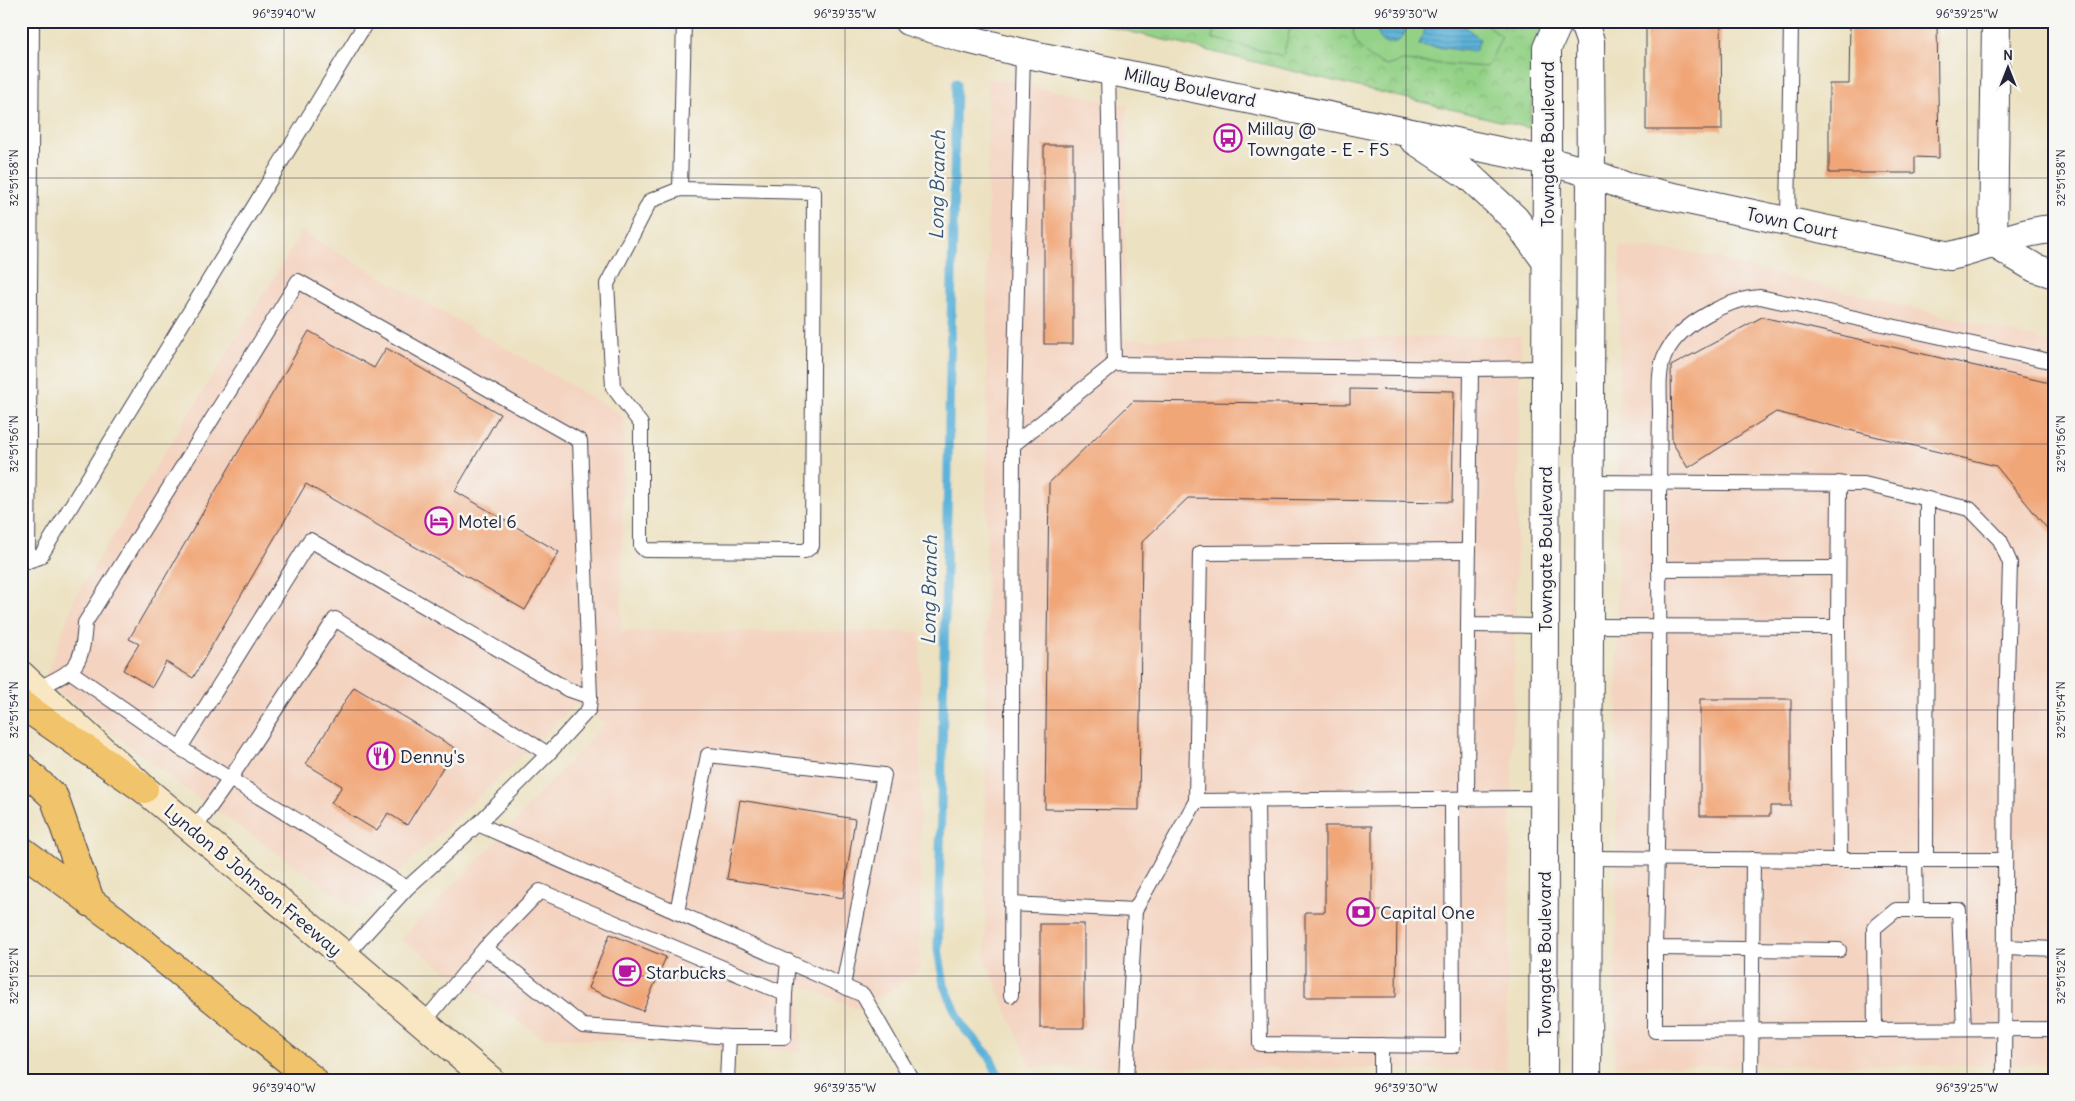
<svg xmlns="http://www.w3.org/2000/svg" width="2075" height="1101" font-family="Delius,sans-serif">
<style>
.built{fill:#f4d3c0}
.park{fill:url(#park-crowns);stroke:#5a7a60}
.pitch{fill:#93d186;stroke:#5a7a60}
.water{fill:url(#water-rules);stroke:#406a8a}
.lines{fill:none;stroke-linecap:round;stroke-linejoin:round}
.stream{stroke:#5db2d9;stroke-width:9}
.building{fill:#f1a677}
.service-casing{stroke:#403f4f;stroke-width:16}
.minor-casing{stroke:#403f4f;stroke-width:30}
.tertiary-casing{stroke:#403f4f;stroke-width:30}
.secondary-casing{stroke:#403f4f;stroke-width:30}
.motorway-casing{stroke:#403f4f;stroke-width:30}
.service{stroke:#fff;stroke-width:14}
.minor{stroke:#fff;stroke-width:28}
.tertiary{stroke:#fff;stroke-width:28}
.secondary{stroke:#f9e7c3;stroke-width:28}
.motorway{stroke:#f1c36a;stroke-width:28}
.ticks{fill:none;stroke:#22223b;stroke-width:1;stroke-opacity:0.45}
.labels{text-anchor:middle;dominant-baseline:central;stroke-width:5;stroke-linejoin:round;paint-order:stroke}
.street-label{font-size:18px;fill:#22223b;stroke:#f6f6f2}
.poi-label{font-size:18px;fill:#22223b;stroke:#f6f6f2;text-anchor:start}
.water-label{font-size:19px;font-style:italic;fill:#375472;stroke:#f6f6f2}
.neatline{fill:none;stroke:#22223b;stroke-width:2}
.ticks-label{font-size:12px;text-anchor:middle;fill:#22223b}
</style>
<defs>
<pattern id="park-crowns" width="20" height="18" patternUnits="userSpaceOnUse" patternTransform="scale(1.25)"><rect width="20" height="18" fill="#93d186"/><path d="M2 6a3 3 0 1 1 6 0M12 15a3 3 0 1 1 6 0" fill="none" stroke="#7eb375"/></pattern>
<pattern id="water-rules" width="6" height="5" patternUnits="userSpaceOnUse" patternTransform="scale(1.25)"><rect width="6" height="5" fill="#5db2d9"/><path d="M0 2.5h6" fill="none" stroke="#4c90b1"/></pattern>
</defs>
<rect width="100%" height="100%" fill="#f6f6f2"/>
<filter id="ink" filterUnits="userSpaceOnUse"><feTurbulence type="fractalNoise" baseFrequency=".02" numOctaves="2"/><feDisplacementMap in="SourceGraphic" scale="10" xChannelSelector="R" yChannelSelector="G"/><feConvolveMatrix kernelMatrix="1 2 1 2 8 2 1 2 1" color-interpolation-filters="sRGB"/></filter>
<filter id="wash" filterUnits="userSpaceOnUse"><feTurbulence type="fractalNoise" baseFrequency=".0096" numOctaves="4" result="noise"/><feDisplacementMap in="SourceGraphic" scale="20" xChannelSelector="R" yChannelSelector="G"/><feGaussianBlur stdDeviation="1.12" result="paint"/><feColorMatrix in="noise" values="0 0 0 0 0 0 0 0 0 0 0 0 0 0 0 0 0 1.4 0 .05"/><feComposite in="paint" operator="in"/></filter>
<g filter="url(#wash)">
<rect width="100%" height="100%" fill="#ece1c0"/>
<g class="built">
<polygon points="988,78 1127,105 1123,340 1521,336 1506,1070 1030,1066 985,959"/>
<polygon points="302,232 624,416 621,631 920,632 920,970 859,1010 801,985 801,1052 542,1037 401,939 489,849 605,723 575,705 359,910 180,785 45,680 75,597"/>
<polygon points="1620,247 1684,251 2054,343 2054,1065 1615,1066"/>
</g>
<polygon class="park" points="1085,21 1544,21 1529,128"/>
<g class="pitch">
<polygon points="1216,21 1292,21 1283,56 1212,38"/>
<path d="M1355,21H1482L1502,37L1487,67L1403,61L1386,66C1369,58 1347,44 1355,21Z"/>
</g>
<g class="water">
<path d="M1378,21H1405C1407,36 1401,44 1385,43C1378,38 1375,29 1378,21Z"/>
<polygon points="1428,21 1458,21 1480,39 1475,52 1419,45"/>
</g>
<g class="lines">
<polyline class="stream" points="956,83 938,949 944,985 962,1026 990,1057 1000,1080"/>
</g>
<g id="blocks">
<g class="building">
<polygon points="1646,21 1721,21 1722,130 1646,130"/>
<polygon points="1850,21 1937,21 1939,158 1915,157 1915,173 1829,173 1829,84 1849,84"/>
<rect x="1044" y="145" width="29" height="199"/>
<polygon points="1762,317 2054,384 2054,537 1996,466 1776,412 1688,468 1672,442 1671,366"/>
<polygon points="309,331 374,368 386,348 500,414 455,491 559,552 525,610 306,484 193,678 166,662 152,687 123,670 139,644 129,639"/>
<polygon points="1350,389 1454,391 1452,502 1188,498 1142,542 1139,810 1045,809 1049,483 1133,401 1350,404"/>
<polygon points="354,687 455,748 407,825 388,813 377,831 331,803 342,786 306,764"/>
<polygon points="1700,699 1791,699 1791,806 1770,806 1770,816 1700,816"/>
<polygon points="740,800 855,819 843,898 727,879"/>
<polygon points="1325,826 1372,826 1372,911 1397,911 1396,997 1305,997 1305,912 1325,912"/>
<rect x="1040" y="924" width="44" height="104"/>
<polygon points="610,934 666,957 643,1011 588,988"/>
</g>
</g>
</g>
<g filter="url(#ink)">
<use href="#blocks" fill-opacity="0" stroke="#403f4f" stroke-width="1"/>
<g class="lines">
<g class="service-casing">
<g id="service">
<polyline points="1108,71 1114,364"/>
<polygon points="680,189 814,192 812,546 805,551 645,550 641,546 641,424 613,387 607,284 650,201"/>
<polyline points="680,189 684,21"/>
<polyline points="1788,222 1791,21"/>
<polyline points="1471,369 1546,368"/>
<polyline points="1013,445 1023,53"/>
<polyline points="1589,482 1864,484 1970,509 2000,540 2010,563 2006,715 2004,1080"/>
<polyline points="28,561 32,21"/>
<polyline points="21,563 40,557 367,21"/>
<polyline points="1659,569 1838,568"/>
<polyline points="1838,627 1839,483"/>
<polyline points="71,672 180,748"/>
<path d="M37,689C76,669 82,669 85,623L298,281L580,441L590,697L567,689L310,540L180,748L230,779L335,619L548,754L478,824"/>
<polyline points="548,754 589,709 590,697"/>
<polyline points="1467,799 1468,625"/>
<polyline points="1257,800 1260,1044 1453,1046 1452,799"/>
<polyline points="1196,801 1200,553 1469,551"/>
<polyline points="193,831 230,779 407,888"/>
<polyline points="1588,858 1840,860 1838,627 1589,626"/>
<polyline points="1840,860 2005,860"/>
<polyline points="1915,860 1916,909"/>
<polyline points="1926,860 1927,499"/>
<polyline points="1011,904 1135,910 1126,1080"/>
<polyline points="1135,910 1196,801 1544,798"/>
<polyline points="677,912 708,755 884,775 843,986"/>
<polyline points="2006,947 2054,949"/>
<polyline points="485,948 583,1026 729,1037"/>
<polyline points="1655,948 1655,1031 2054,1029"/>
<path d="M1839,950L1655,948C1658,815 1660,681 1659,548C1659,503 1659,457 1660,412C1660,394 1657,369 1666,353C1681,323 1728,299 1760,297L2054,362"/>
<polyline points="345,956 407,888 478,824 863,995 912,1080"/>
<polyline points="785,994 788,961"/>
<polyline points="1011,995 1013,445 1114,364 1471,369 1468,625 1545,626"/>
<polyline points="424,1022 485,948 540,891 785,994 784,1037 729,1037 727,1080"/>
<polyline points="1875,1031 1874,928 1896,910 1959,910 1964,1029"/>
<polyline points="1381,1045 1381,1080"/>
<polyline points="1751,1080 1753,859"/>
</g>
</g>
<g class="minor-casing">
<g id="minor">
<path d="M1583,21L1590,41L1591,173L1627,187L1950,256C1985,249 2018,231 2054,229"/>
<polyline points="1547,161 1547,48 1559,21"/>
<polyline points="1993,243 1996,21"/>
<polyline points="1993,243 2035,268 2054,274"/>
</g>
</g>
<g class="tertiary-casing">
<g id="tertiary">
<polyline points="908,21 963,38 1023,53 1547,161 1591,173 1587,1080"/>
<polyline points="1413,139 1469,176 1515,219 1546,261"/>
<polyline points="1543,1080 1547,161"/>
</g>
</g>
<g class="secondary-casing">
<polyline id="secondary" points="21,675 144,789 345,956 490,1080"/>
</g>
<g class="motorway-casing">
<g id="motorway">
<polyline points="21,704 144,789"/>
<polyline points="21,766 54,797 91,903"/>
<polyline points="21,850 113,918 313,1080"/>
</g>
</g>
<use href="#service" class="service"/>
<use href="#minor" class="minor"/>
<use href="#tertiary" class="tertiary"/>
<use href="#secondary" class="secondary"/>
<use href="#motorway" class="motorway"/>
</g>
</g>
<path class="ticks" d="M284,21V1080M845,21V1080M1406,21V1080M1967,21V1080M21,178H2054M21,444H2054M21,710H2054M21,976H2054"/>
<defs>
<g id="bus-ring" transform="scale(1.4375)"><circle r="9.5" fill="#f6f6f2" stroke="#b5179e" stroke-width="1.5"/><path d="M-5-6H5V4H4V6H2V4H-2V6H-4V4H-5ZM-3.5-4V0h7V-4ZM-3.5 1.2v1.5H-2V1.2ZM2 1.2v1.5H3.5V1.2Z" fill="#b5179e"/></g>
<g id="hotel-ring" transform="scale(1.4375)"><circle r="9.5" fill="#f6f6f2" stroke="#b5179e" stroke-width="1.5"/><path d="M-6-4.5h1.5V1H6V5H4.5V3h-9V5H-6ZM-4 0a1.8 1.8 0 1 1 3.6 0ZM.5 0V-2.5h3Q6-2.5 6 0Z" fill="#b5179e"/></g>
<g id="restaurant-ring" transform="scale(1.4375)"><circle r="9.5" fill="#f6f6f2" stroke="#b5179e" stroke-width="1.5"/><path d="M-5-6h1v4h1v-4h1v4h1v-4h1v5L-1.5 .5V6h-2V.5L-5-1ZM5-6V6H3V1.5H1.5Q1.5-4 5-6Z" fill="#b5179e"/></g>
<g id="bank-ring" transform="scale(1.4375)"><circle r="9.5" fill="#f6f6f2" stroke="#b5179e" stroke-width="1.5"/><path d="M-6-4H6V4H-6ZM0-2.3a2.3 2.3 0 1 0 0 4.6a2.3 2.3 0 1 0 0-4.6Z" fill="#b5179e"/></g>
<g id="cafe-ring" transform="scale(1.4375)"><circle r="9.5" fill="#f6f6f2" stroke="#b5179e" stroke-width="1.5"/><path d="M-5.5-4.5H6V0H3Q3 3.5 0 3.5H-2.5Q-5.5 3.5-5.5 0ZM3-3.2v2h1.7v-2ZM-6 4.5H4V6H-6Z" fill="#b5179e"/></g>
</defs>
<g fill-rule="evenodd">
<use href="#bus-ring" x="1228" y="138"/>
<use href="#hotel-ring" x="439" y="521"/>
<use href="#restaurant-ring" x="381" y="756"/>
<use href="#bank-ring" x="1361" y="912"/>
<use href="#cafe-ring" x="627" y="972"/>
</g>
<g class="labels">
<g class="street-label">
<text transform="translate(1190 87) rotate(12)">Millay Boulevard</text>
<text transform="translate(1547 144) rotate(-90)">Towngate Boulevard</text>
<text transform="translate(1792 223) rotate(12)">Town Court</text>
<text transform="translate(1545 549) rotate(-90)">Towngate Boulevard</text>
<text transform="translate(253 880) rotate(40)">Lyndon B Johnson Freeway</text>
<text transform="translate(1544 954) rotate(-90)">Towngate Boulevard</text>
</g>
<g class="poi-label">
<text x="1247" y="128">Millay @<tspan x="1247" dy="21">Towngate - E - FS</tspan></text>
<text x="458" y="521">Motel 6</text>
<text x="400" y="756">Denny's</text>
<text x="1380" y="912">Capital One</text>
<text x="646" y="972">Starbucks</text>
</g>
<g class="water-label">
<text transform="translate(937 185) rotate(-89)">Long Branch</text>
<text transform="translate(929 590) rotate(-89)">Long Branch</text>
</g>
</g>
<rect width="2075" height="1101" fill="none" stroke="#f6f6f2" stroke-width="55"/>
<g transform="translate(2008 68)" stroke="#f6f6f2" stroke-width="4" paint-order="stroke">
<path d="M0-4L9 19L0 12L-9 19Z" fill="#22223b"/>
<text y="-8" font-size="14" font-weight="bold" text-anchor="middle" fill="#22223b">N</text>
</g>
<rect x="28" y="28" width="2020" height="1046" class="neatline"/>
<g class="ticks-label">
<text x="284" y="18">96°39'40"W</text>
<text x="845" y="18">96°39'35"W</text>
<text x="1406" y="18">96°39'30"W</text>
<text x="1967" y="18">96°39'25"W</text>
<text transform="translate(14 178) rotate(-90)" y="4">32°51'58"N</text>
<text transform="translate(2061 178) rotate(-90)" y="4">32°51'58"N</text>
<text transform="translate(14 444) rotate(-90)" y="4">32°51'56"N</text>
<text transform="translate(2061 444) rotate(-90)" y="4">32°51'56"N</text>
<text transform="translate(14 710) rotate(-90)" y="4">32°51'54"N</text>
<text transform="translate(2061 710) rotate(-90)" y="4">32°51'54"N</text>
<text transform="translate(14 976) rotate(-90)" y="4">32°51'52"N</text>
<text transform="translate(2061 976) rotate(-90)" y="4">32°51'52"N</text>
<text x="284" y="1092">96°39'40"W</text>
<text x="845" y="1092">96°39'35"W</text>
<text x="1406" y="1092">96°39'30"W</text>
<text x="1967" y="1092">96°39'25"W</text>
</g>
</svg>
